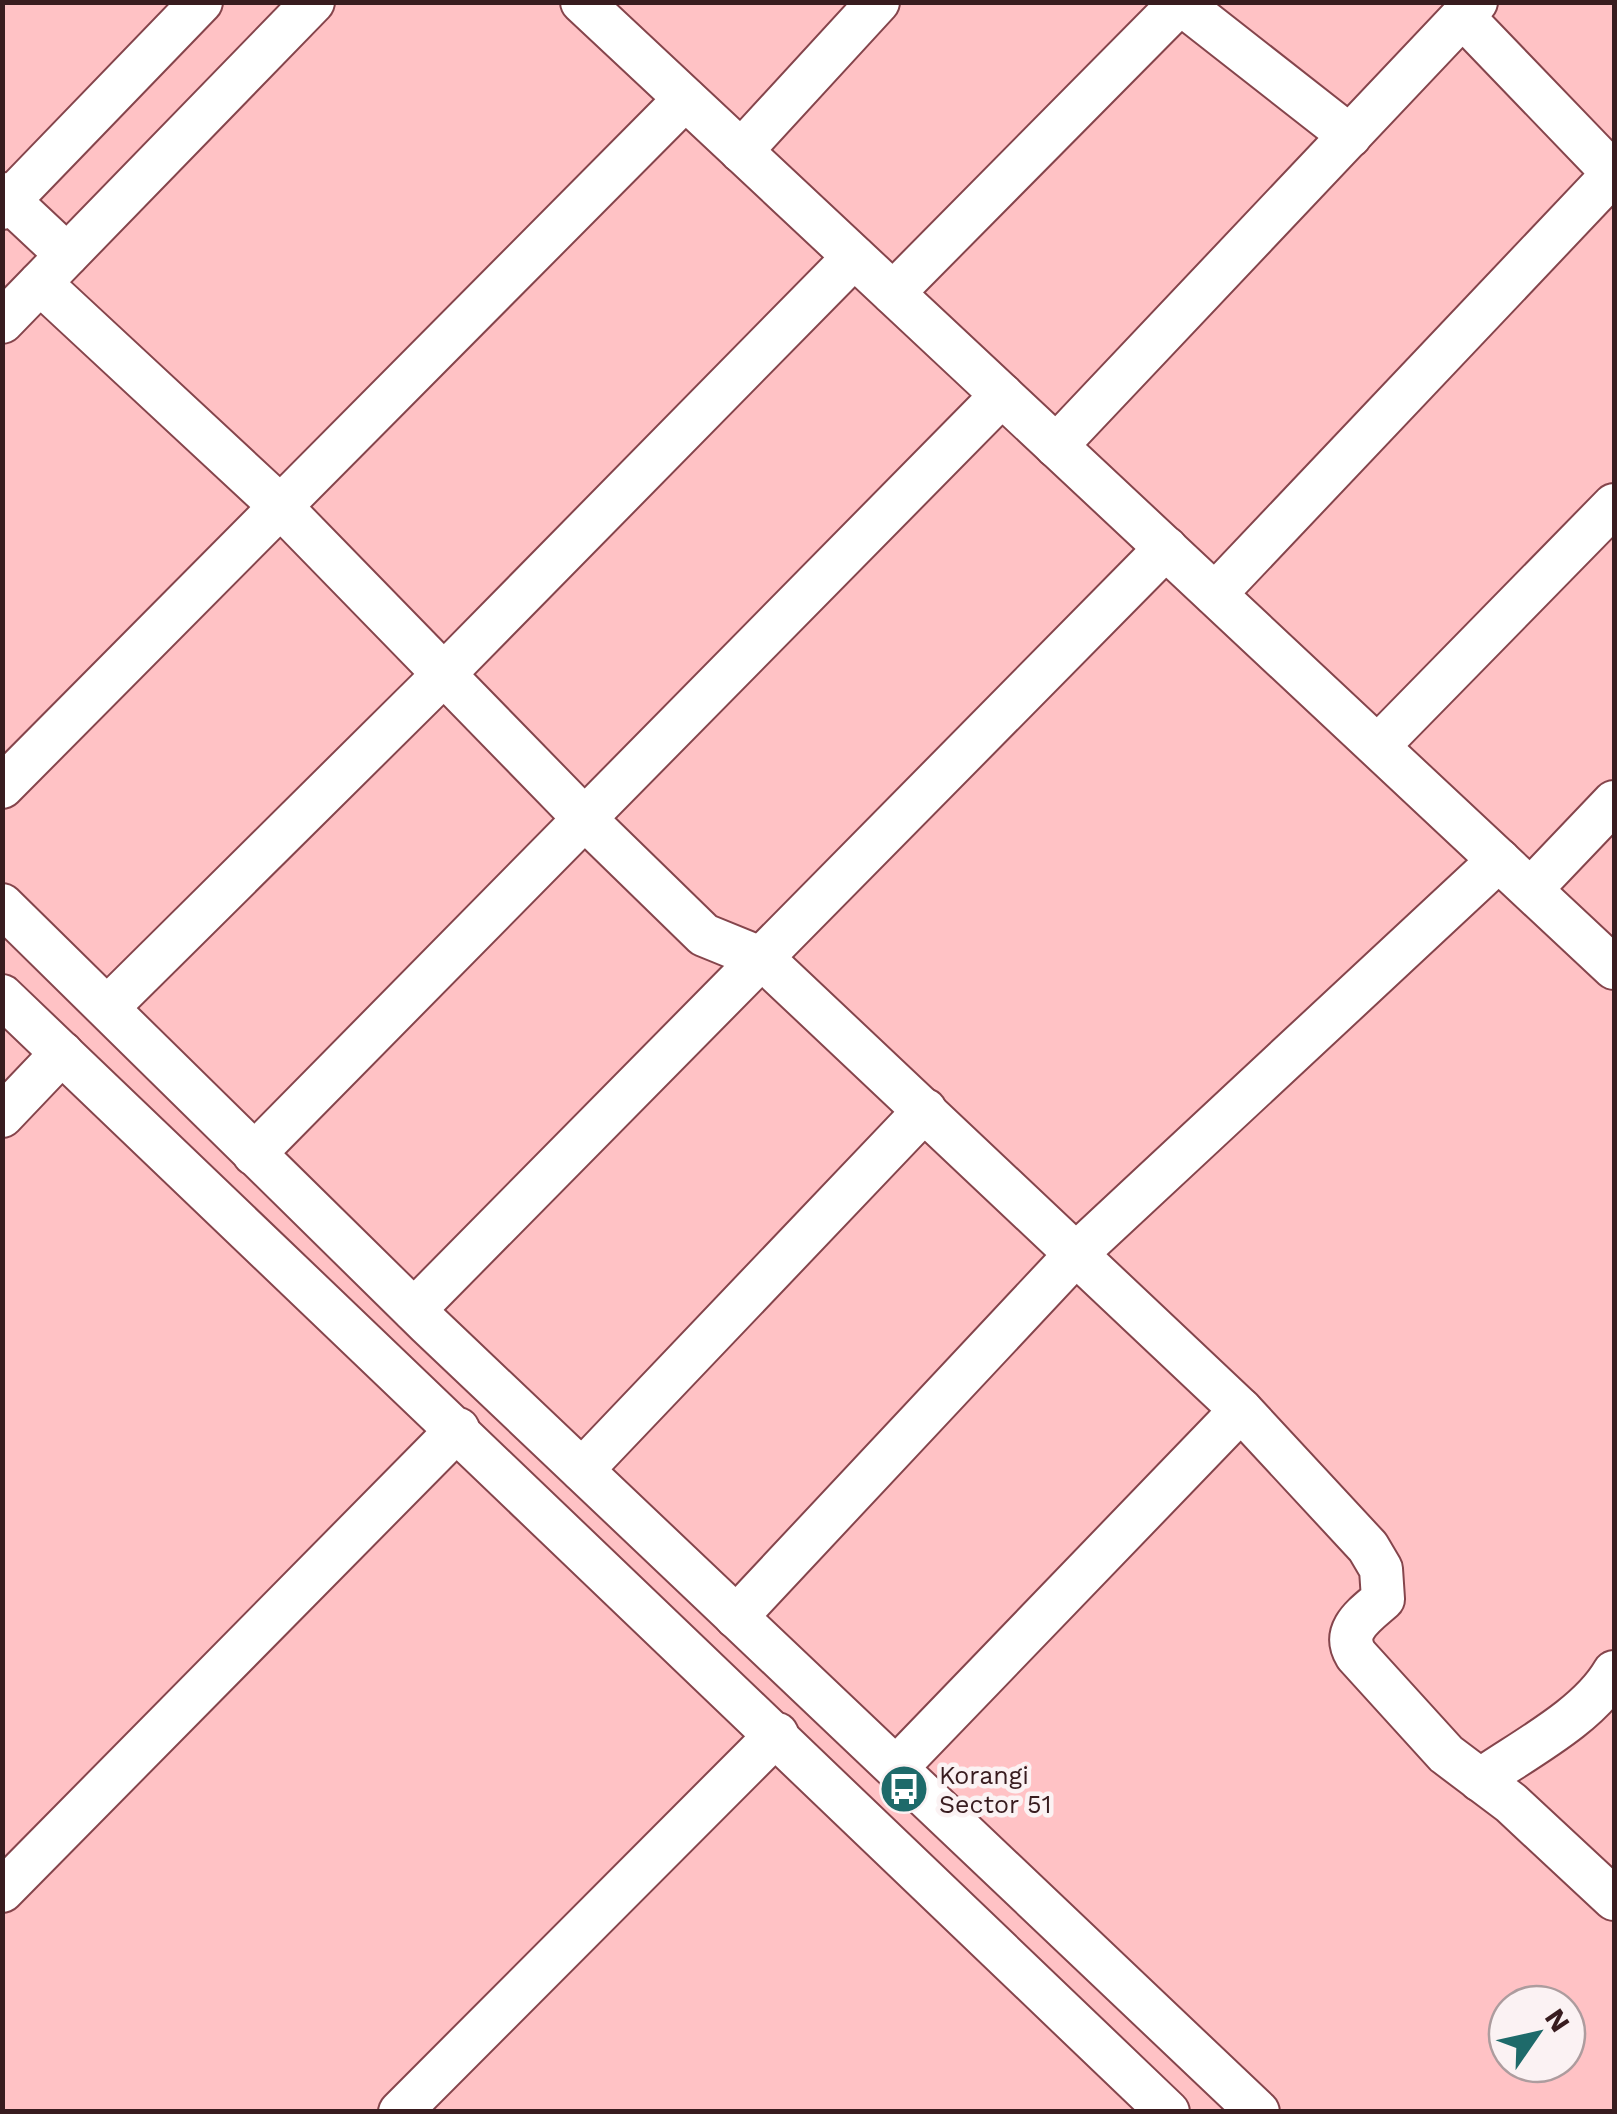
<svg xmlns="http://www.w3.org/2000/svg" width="1617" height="2114" font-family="'Work Sans',sans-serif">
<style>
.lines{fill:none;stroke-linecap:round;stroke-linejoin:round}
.minor-casing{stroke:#85454c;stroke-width:46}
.minor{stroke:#fff;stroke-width:42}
.labels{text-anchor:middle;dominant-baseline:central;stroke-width:9;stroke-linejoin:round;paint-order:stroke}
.poi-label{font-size:25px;fill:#381c1f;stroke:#fbf2f3;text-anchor:start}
</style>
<rect width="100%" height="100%" fill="#ffc2c5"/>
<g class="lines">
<g class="minor-casing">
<g id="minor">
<polyline points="582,2 1614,968"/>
<polyline points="1179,2 1350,136"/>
<polyline points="1463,17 1614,174"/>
<polyline points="741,151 878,2"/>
<polyline points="2,194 67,255"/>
<polyline points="2,208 201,2"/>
<path d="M40,283L280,506L585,819L704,935L763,959L1241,1410L1368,1547L1381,1569L1383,1599C1365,1615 1341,1630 1356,1655L1446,1754L1511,1803L1614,1899"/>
<polyline points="893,293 1181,2"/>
<polyline points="2,322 313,2"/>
<polyline points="1056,446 1476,2"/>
<polyline points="1215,594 1614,173"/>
<polyline points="1378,746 1614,505"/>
<polyline points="2,787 685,99"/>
<polyline points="1531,889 1614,802"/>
<polyline points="2,905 428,1324 1258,2112"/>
<polyline points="2,996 1168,2112"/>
<polyline points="108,1007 443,675 854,257"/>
<polyline points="2,1116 62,1053"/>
<polyline points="254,1154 1002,395"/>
<polyline points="414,1310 1166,548"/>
<polyline points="582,1470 925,1110"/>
<polyline points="736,1617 1076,1254 1499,860"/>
<polyline points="896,1768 1241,1410"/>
<path d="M1480,1780C1523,1750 1588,1717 1614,1672"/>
<polyline points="2,1891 458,1429"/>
<polyline points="400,2112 777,1734"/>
</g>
</g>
<use href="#minor" class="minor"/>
</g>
<defs>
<g id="bus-disc" transform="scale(2.5)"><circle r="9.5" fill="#1e6a6a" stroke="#fbf2f3"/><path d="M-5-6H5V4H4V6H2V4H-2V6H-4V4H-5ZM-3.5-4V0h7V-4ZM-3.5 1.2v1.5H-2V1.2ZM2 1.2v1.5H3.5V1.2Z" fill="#fff"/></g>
</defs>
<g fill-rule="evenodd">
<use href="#bus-disc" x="904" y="1789"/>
</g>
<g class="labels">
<g class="poi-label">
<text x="939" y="1775">Korangi<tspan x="939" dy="29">Sector 51</tspan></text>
</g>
</g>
<rect width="1617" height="2114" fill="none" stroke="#381c1f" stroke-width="10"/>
<g transform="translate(1537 2034) rotate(56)"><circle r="48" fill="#fbf2f3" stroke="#ad9c9e" stroke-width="2.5"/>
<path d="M0-8L18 38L0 25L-18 38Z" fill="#1e6a6a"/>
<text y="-15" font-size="28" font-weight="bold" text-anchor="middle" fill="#381c1f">N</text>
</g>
</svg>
